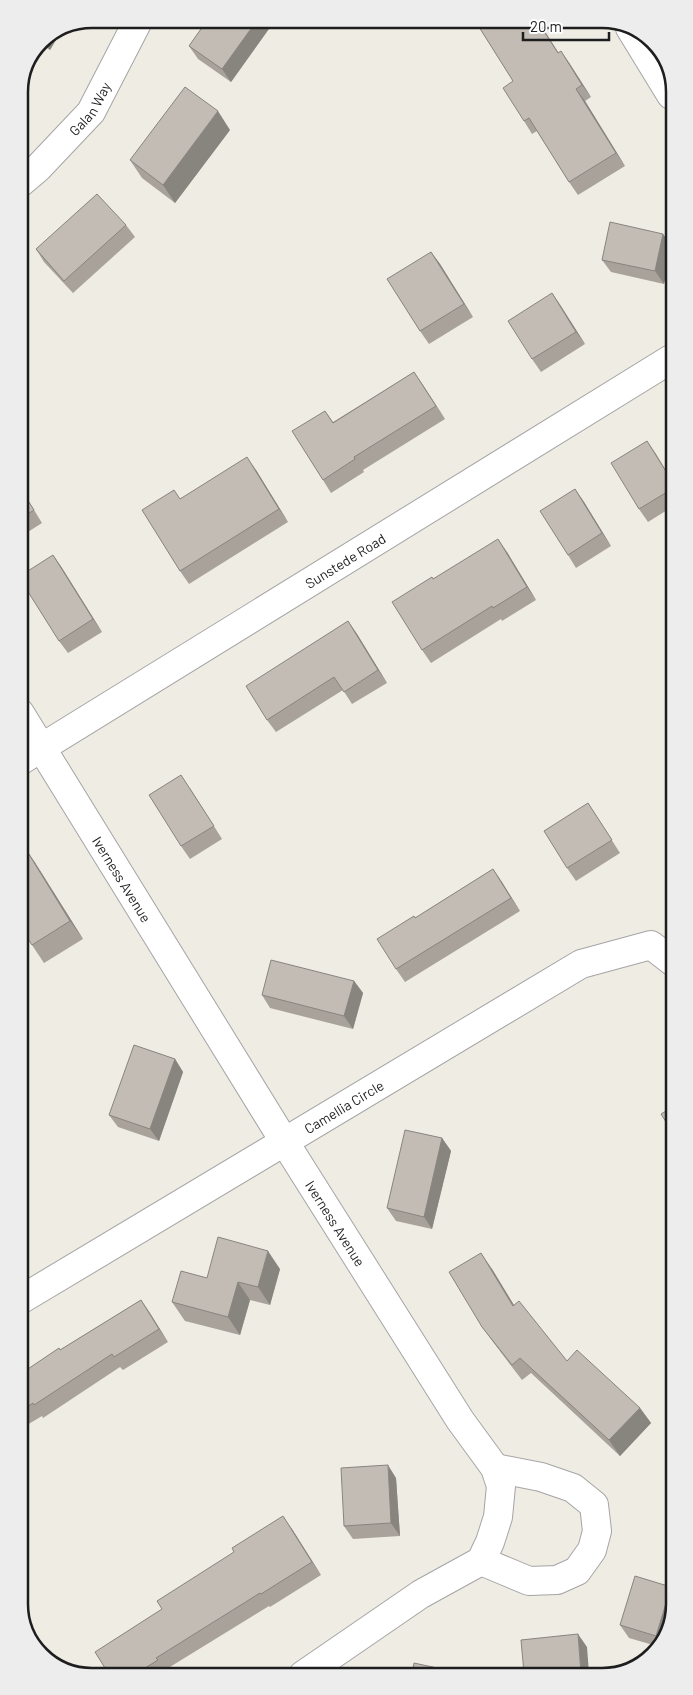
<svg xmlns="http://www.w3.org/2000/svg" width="693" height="1695" font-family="Barlow,sans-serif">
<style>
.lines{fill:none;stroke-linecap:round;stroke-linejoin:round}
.minor-casing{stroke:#a5a5a5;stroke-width:30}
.minor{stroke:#fff;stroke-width:28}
.wall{fill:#a8a29b}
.shaded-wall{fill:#88847e}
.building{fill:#c3bcb4;stroke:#88847e}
.labels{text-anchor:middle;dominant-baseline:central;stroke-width:4;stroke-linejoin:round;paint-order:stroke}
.street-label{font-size:14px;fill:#1e1e1e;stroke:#fff}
.rim{fill:none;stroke:#1e1e1e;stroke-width:2.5}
</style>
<rect width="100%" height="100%" fill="#efece4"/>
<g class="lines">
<g class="minor-casing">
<g id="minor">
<polyline points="630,28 671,95"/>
<path id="s1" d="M19,184L38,168L91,112L139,19"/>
<path id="s2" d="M20,713L284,1141L460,1420L495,1468L501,1486L498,1517L490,1542L481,1561L421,1594L303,1675"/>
<path id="s3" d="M20,761L671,359"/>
<path id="s4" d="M22,1299L581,964L651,945L673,962"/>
<polyline points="481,1561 529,1581 557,1580 577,1571 592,1550 597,1531 594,1505 573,1488 541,1477 495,1468"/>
</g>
</g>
<use href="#minor" class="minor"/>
</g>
<g class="wall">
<polygon points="208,19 276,19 231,82 198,59 189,46"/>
<polygon points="474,19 537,19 558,53 561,51 591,97 585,101 625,166 578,195 569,182 537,131 532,134 524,121 513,81"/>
<polygon points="61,31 50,50 39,43 40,40"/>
<polygon points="230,130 175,203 142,178 130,160"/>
<polygon points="126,225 135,237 73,293 44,262 36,249"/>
<polygon points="663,234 671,245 671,251 664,284 611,272 602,260"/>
<polygon points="431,252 440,264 473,317 429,344 420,331"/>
<polygon points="552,293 585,344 541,372 532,359"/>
<polygon points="414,372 445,419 363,470 364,472 331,493 323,480 325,411 333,422"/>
<polygon points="647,441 671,479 672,507 648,522 639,509"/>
<polygon points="256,470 288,522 189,584 180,571 180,499"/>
<polygon points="20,487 42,523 20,537"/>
<polygon points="575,489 584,502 611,546 576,568 568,555"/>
<polygon points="507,552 536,600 502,621 501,619 431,663 422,650 433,579"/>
<polygon points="53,555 62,568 102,632 68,653 59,641"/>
<polygon points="348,621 357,634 387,683 352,704 343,690 276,732 267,720"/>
<polygon points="190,788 222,839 190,859 181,846"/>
<polygon points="588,803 620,853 576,881 567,868"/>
<polygon points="34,861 83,939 44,963 32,945"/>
<polygon points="493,869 520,911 405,982 396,969 415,918"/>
<polygon points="354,981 363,993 353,1029 270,1008 262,995"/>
<polygon points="175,1059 183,1072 159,1141 118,1127 109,1115"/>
<polygon points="442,1138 451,1151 432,1229 396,1221 387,1208"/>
<polygon points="280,1269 270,1305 250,1300 240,1335 185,1321 172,1302"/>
<polygon points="492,1269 514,1305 567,1361 640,1408 651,1423 620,1456 531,1373 522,1380 493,1342 482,1327"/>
<polygon points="141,1300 168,1342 123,1370 120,1367 43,1418 42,1416 22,1428 22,1373 60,1350"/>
<polygon points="396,1478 400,1536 353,1539 344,1526"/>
<polygon points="292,1529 321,1575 270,1607 269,1606 165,1670 166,1673 162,1676 110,1676"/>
<polygon points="674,1604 660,1647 629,1638 620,1625"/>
</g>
<g class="shaded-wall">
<polygon points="258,19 276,19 231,82 222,69"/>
<polygon points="536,19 537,19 567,66 558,53"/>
<polygon points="61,31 50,50 42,39"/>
<polygon points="561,51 570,64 591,97 582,85"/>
<polygon points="576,89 585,101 625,166 616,153"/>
<polygon points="218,111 230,130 175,203 163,185"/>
<polygon points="663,234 671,245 671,251 664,284 655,271"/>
<polygon points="431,252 440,264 473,317 464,304"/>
<polygon points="552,293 561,306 585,344 576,332"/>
<polygon points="414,372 423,385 445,419 436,406"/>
<polygon points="647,441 656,454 671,479 672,481"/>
<polygon points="247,457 256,470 288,522 279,509"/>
<polygon points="575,489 584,502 611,546 602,533"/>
<polygon points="498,539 507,552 536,600 527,587"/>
<polygon points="53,555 62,568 102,632 93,619"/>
<polygon points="348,621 357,634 387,683 378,670"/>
<polygon points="22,843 34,861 83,939 70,921"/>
<polygon points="493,869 502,882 520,911 511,898"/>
<polygon points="354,981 363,993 353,1029 344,1016"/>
<polygon points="175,1059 183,1072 159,1141 150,1129"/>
<polygon points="442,1138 451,1151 432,1229 424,1217"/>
<polygon points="268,1251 280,1269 270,1305 258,1287"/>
<polygon points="481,1253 492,1269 524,1322 513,1306"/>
<polygon points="238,1282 250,1300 240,1335 228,1317"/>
<polygon points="141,1300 150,1313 168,1342 159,1329"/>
<polygon points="640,1408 651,1423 620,1456 609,1440"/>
<polygon points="388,1465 396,1478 400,1536 391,1523"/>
<polygon points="283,1516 292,1529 321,1575 312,1562"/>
<polygon points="671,1587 674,1591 674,1604 661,1643 656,1636"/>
<polygon points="578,1634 587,1647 589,1673 581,1673"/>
</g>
<g class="building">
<polygon points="208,19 258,19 222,69 189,46"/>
<polygon points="474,19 536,19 558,53 561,51 582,85 576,89 616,153 569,182 529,118 524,121 503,88 513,81"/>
<polygon points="185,87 218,111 163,185 130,160"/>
<polygon points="97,194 126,225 64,281 36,249"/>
<polygon points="610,222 663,234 655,271 602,260"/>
<polygon points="431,252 464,304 420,331 387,279"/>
<polygon points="552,293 576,332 532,359 508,321"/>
<polygon points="414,372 436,406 354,457 355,459 323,480 292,431 325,411 333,423"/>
<polygon points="647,441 672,481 672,489 639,509 611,463"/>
<polygon points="247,457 279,509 180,571 142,510 174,490 180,499"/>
<polygon points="20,488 34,510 20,519"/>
<polygon points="575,489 602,533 568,555 540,511"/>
<polygon points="498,539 527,587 493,608 492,606 422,650 392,602 432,577 433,579"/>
<polygon points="53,555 93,619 59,641 20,579 20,576"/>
<polygon points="348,621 378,670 344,692 334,677 267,720 246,686"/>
<polygon points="181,775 214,826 181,846 149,795"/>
<polygon points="588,803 612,840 567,868 544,831"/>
<polygon points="22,843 70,921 32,945 21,928 21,844"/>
<polygon points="493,869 511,898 396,969 377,939 414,916 415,918"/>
<polygon points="271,960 354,981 344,1016 262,995"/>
<polygon points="134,1045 175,1059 150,1129 109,1115"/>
<polygon points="673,1107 673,1133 661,1114"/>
<polygon points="405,1130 442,1138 424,1217 387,1208"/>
<polygon points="218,1237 268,1251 258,1287 238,1282 228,1317 172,1302 181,1271 207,1278"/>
<polygon points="481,1253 513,1306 519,1301 567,1361 577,1350 640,1408 609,1440 520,1358 512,1365 482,1327 449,1272"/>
<polygon points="141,1300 159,1329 114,1357 112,1354 34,1405 33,1403 22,1410 22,1373 59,1348 60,1350"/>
<polygon points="388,1465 391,1523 344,1526 341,1468"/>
<polygon points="283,1516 312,1562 261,1594 260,1593 156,1658 158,1660 132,1676 110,1676 95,1652 162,1609 157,1601 234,1552 232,1548"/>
<polygon points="635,1576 671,1587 656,1636 620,1625"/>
<polygon points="578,1634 581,1673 524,1673 521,1640"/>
<polygon points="414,1663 451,1671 450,1674 412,1674"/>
</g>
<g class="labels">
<g class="street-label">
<text stroke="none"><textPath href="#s1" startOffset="104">Galan Way</textPath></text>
<text stroke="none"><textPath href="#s3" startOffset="382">Sunstede Road</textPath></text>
<text stroke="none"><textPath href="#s2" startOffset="195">Iverness Avenue</textPath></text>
<text stroke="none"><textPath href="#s4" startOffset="375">Camellia Circle</textPath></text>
<text stroke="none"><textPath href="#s2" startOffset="600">Iverness Avenue</textPath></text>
</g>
</g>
<path d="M0 0H693V1695H0ZM92 28H602A64 64 0 0 1 666 92V1604A64 64 0 0 1 602 1668H92A64 64 0 0 1 28 1604V92A64 64 0 0 1 92 28Z" fill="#ededed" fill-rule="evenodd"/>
<path class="rim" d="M92 28H602A64 64 0 0 1 666 92V1604A64 64 0 0 1 602 1668H92A64 64 0 0 1 28 1604V92A64 64 0 0 1 92 28Z"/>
<path d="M523 32v8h86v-8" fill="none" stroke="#1e1e1e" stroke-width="2.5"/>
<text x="530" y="32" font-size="15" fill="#1e1e1e" stroke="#ffffff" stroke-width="4" paint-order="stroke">20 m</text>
</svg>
